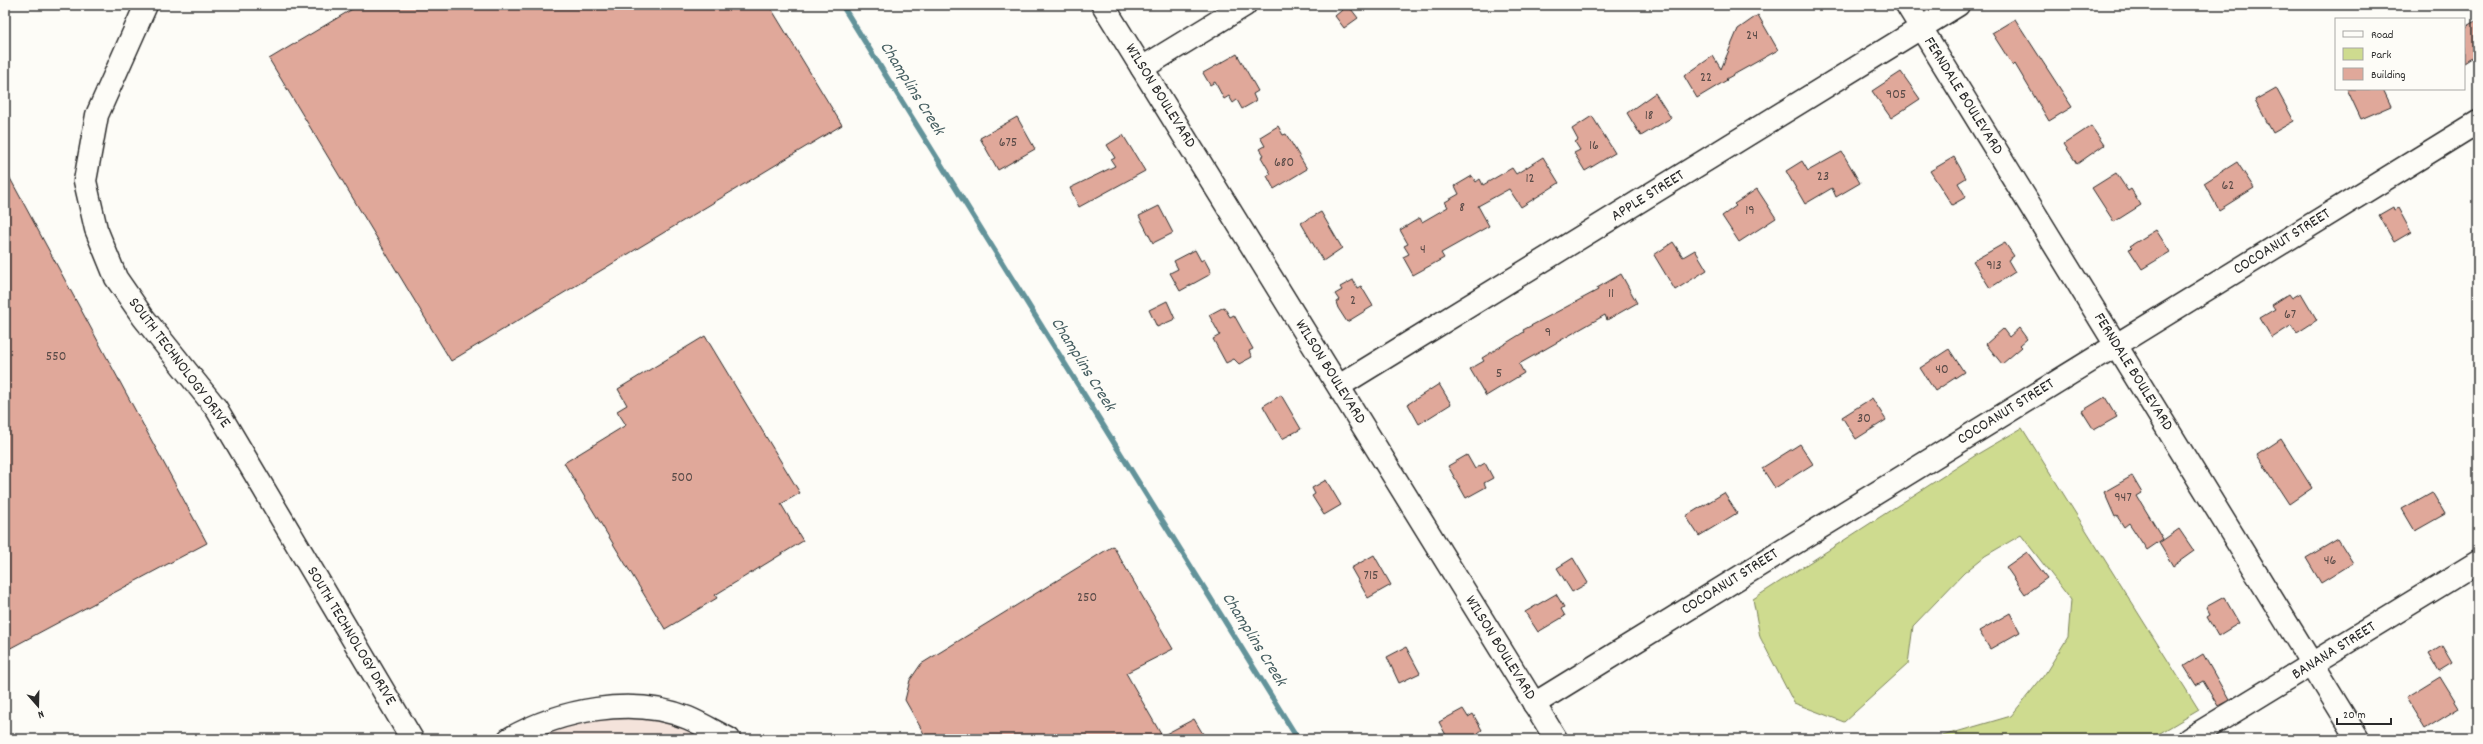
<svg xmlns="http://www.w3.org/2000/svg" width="2483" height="744" font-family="Dekko,sans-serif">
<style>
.built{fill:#f4e3db}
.green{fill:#cedb8f;stroke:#7c835d}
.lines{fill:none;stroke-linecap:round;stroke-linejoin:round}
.stream{stroke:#63939a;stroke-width:5.5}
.building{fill:#e0a89a;stroke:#2b2b2b}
.minor-casing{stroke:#2b2b2b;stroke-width:25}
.minor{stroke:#fdfcf7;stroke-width:22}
.labels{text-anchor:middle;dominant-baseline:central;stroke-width:3.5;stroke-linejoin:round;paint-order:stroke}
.number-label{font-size:14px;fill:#584a47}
.street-label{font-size:16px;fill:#2b2b2b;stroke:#fdfcf7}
.water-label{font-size:17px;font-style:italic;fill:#475f62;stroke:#fdfcf7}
</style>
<rect width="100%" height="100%" fill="#fdfcf7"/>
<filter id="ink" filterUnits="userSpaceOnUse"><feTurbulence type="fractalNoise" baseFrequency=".025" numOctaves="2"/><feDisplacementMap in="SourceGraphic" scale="8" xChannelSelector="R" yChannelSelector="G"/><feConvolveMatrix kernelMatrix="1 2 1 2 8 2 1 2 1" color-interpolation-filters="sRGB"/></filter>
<g filter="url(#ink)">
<polygon class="built" points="612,707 729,739 509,739"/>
<polygon class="green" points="2022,428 2199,710 2150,739 1932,739 2011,716 2045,674 2068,637 2071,600 2021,535 1985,556 1964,573 1913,626 1908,664 1844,722 1794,703 1760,637 1753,599 1976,455"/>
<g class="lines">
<polyline class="stream" points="842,5 1298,739"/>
</g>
<g class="building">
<polygon points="359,5 769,5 842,125 451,361 269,59"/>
<polygon points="1348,5 1358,18 1344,28 1335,16"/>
<polygon points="1758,15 1778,50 1726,79 1727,80 1697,98 1684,76 1713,56 1721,69 1738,29"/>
<polygon points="2015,19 2072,107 2049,121 2015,64 2013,66 1992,33"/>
<polygon points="2478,20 2478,54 2464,63 2464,28"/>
<polygon points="1237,54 1258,91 1253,94 1256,101 1242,109 1237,100 1233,103 1229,96 1224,99 1215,82 1210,85 1203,73"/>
<polygon points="1901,72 1920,99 1891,118 1872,91"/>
<polygon points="2276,88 2294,121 2273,133 2255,100"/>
<polygon points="2347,89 2383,89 2391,106 2361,119"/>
<polygon points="1655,93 1671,118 1641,136 1627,113"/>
<polygon points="1592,116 1615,153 1585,171 1574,153 1580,150 1575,142 1578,140 1572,129"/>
<polygon points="1017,117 1035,149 998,170 980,138"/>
<polygon points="1278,126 1283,135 1286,134 1307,169 1274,189 1267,176 1271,174 1261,157 1264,155 1260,149 1265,146 1260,137"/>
<polygon points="2091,126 2104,145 2077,164 2064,144"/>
<polygon points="1123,135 1145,171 1079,207 1070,188 1115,166 1111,160 1115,158 1107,145"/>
<polygon points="1842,152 1860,183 1836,197 1832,188 1805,204 1786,171 1802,161 1808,171"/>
<polygon points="1543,157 1559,183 1521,207 1509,189 1478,206 1489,226 1441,253 1444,258 1413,275 1403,257 1409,254 1404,246 1408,244 1400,230 1420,218 1422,222 1448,207 1445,202 1459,194 1455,186 1472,176 1476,182 1480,179 1483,185 1512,168 1516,174"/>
<polygon points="1954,157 1966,178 1958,183 1966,197 1952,205 1930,171"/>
<polygon points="2237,162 2254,188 2219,210 2204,183"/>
<polygon points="5,169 207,543 5,651"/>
<polygon points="2116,173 2128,191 2131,189 2141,205 2114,222 2092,188"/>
<polygon points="1757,189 1776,218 1739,242 1722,216 1736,206 1734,204"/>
<polygon points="1159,206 1173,233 1153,243 1139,216"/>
<polygon points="2393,207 2394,210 2398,208 2411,232 2394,242 2379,215"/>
<polygon points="1321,212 1342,248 1323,261 1301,223"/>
<polygon points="2156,230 2170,252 2142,269 2129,249 2132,248 2130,246"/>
<polygon points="1673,242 1683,257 1695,250 1707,270 1675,290 1654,255"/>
<polygon points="2005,243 2014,256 2008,260 2015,272 1990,288 1973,261"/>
<polygon points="1195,250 1201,261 1204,259 1211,272 1209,275 1180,291 1170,273 1178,269 1174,261"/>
<polygon points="1621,274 1637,303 1607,320 1605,315 1519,364 1524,373 1486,396 1470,369 1484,361 1482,358 1524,332 1523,330 1598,290 1597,288"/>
<polygon points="1353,280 1357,288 1361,286 1373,306 1347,322 1338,308 1336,302 1339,300 1335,294 1342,290 1340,287"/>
<polygon points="2301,293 2317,320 2297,333 2292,325 2272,338 2260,318 2275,309 2272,305 2289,294 2292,298"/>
<polygon points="1167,301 1175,319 1157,327 1149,310"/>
<polygon points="1224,307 1230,317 1234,315 1253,349 1249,351 1252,357 1239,364 1234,359 1226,363 1213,339 1220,335 1209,315"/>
<polygon points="2019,328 2027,339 2020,345 2022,347 2002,364 1986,344 2003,329 2009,337"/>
<polygon points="705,336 800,493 781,504 803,541 715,595 717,598 665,629 564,463 626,425 617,411 627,405 618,389"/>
<polygon points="1949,349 1964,372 1935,391 1920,368"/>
<polygon points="1439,384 1451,404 1419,424 1408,404"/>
<polygon points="1281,395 1301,429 1282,439 1263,406"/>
<polygon points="2105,397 2117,417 2094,430 2082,411"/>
<polygon points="1872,398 1886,420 1856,439 1842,417"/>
<polygon points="2281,439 2312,488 2289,504 2257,455"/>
<polygon points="1800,444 1813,464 1775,488 1762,468"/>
<polygon points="1467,455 1475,469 1485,463 1493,478 1484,483 1486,487 1466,498 1448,466"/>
<polygon points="2132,476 2142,493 2137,496 2163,539 2147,550 2129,523 2124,527 2117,516 2115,517 2104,492"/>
<polygon points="1326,480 1341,505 1324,515 1312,496 1315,494 1312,488"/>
<polygon points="2432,492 2445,514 2415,531 2402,509"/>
<polygon points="1724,493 1737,513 1699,536 1686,516"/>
<polygon points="2179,529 2194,551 2173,566 2159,543"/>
<polygon points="2338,539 2353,563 2321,583 2306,558"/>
<polygon points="1113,546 1173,649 1126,673 1162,736 1194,719 1206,739 927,739 905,700 910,680 921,664"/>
<polygon points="2027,552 2047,578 2025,594 2006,567"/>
<polygon points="1374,555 1391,585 1368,598 1351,568"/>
<polygon points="1573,558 1588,583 1572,592 1557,568"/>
<polygon points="1556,594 1564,607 1561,609 1565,616 1538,632 1525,612"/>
<polygon points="2224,597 2239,623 2218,636 2207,617 2210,615 2206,607"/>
<polygon points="2010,613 2020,632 1990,649 1979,631"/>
<polygon points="2442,646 2452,663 2439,671 2429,654"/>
<polygon points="1406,647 1420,673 1399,683 1387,657"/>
<polygon points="2203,654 2229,700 2218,706 2203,681 2196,685 2184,666"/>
<polygon points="2440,677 2459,708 2425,729 2406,698"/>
<polygon points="1463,709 1468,717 1473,714 1482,730 1478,733 1481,739 1448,739 1439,722"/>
</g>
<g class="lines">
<g class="minor-casing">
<g id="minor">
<polyline points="146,5 97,115 85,181 96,229 116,278 143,317 216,408 412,739"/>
<polyline points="1103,5 1556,739"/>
<polyline points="1907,5 2358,739"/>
<polyline points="1142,68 1245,5"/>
<polyline points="1339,386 1958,5"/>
<polyline points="1534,704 2478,122"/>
<path d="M509,739C560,710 632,695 688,718C702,724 715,732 729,739"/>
<polyline points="2189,739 2478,562"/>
</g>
</g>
<use href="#minor" class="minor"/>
</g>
</g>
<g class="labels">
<g class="number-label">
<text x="1752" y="36">24</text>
<text x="1706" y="78">22</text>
<text x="1896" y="95">905</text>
<text x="1649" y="116">18</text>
<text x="1008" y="143">675</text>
<text x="1594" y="146">16</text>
<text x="1284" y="163">680</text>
<text x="1823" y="177">23</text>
<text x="1530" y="179">12</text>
<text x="2228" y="186">62</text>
<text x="1462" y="208">8</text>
<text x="1750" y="211">19</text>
<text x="1423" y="250">4</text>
<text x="1994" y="266">913</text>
<text x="1611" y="294">11</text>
<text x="1353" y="301">2</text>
<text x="2290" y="315">67</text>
<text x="1548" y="333">9</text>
<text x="56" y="357">550</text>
<text x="1942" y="370">40</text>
<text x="1499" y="374">5</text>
<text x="1864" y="419">30</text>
<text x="682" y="478">500</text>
<text x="2123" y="498">947</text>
<text x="2330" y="561">46</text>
<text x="1371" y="576">715</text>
<text x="1087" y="598">250</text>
</g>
<g class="street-label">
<text transform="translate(1160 96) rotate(58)">WILSON BOULEVARD</text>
<text transform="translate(1963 96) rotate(58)">FERNDALE BOULEVARD</text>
<text transform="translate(1648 196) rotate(-32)">APPLE STREET</text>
<text transform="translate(2282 242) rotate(-32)">COCOANUT STREET</text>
<text transform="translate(179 363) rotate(53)">SOUTH TECHNOLOGY DRIVE</text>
<text transform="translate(1330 372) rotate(58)">WILSON BOULEVARD</text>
<text transform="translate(2133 372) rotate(58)">FERNDALE BOULEVARD</text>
<text transform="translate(2006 412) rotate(-32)">COCOANUT STREET</text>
<text transform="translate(1730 582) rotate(-32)">COCOANUT STREET</text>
<text transform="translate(351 636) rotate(59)">SOUTH TECHNOLOGY DRIVE</text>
<text transform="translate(1500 648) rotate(58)">WILSON BOULEVARD</text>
<text transform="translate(2334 651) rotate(-32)">BANANA STREET</text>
</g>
<g class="water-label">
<text transform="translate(911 89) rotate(58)">Champlins Creek</text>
<text transform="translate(1082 365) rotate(58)">Champlins Creek</text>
<text transform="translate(1253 640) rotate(58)">Champlins Creek</text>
</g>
</g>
<rect width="2483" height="744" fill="none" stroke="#fdfcf7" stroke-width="20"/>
<rect x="10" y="10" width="2463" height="724" fill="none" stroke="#2b2b2b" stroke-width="1.5" filter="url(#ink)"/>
<rect x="2335" y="18" width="130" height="72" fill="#fdfcf7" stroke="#a9a8a5"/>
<rect x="2343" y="31" width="20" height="6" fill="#fdfcf7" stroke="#a9a8a5"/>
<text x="2371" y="38" font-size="12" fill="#2b2b2b">Road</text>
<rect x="2343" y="48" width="20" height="12" fill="#cedb8f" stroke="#a9a8a5"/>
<text x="2371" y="58" font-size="12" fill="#2b2b2b">Park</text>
<rect x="2343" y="68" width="20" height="12" fill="#e0a89a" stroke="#a9a8a5"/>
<text x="2371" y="78" font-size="12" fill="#2b2b2b">Building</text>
<g transform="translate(38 706) rotate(160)" stroke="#fdfcf7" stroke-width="3" paint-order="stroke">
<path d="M0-3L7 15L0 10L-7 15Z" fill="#2b2b2b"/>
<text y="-6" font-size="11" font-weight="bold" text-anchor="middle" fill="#2b2b2b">N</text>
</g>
<path d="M2337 718v6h54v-6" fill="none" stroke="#2b2b2b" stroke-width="2"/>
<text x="2343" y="718" font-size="12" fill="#2b2b2b" stroke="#fdfcf7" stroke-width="3" paint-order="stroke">20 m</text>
</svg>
